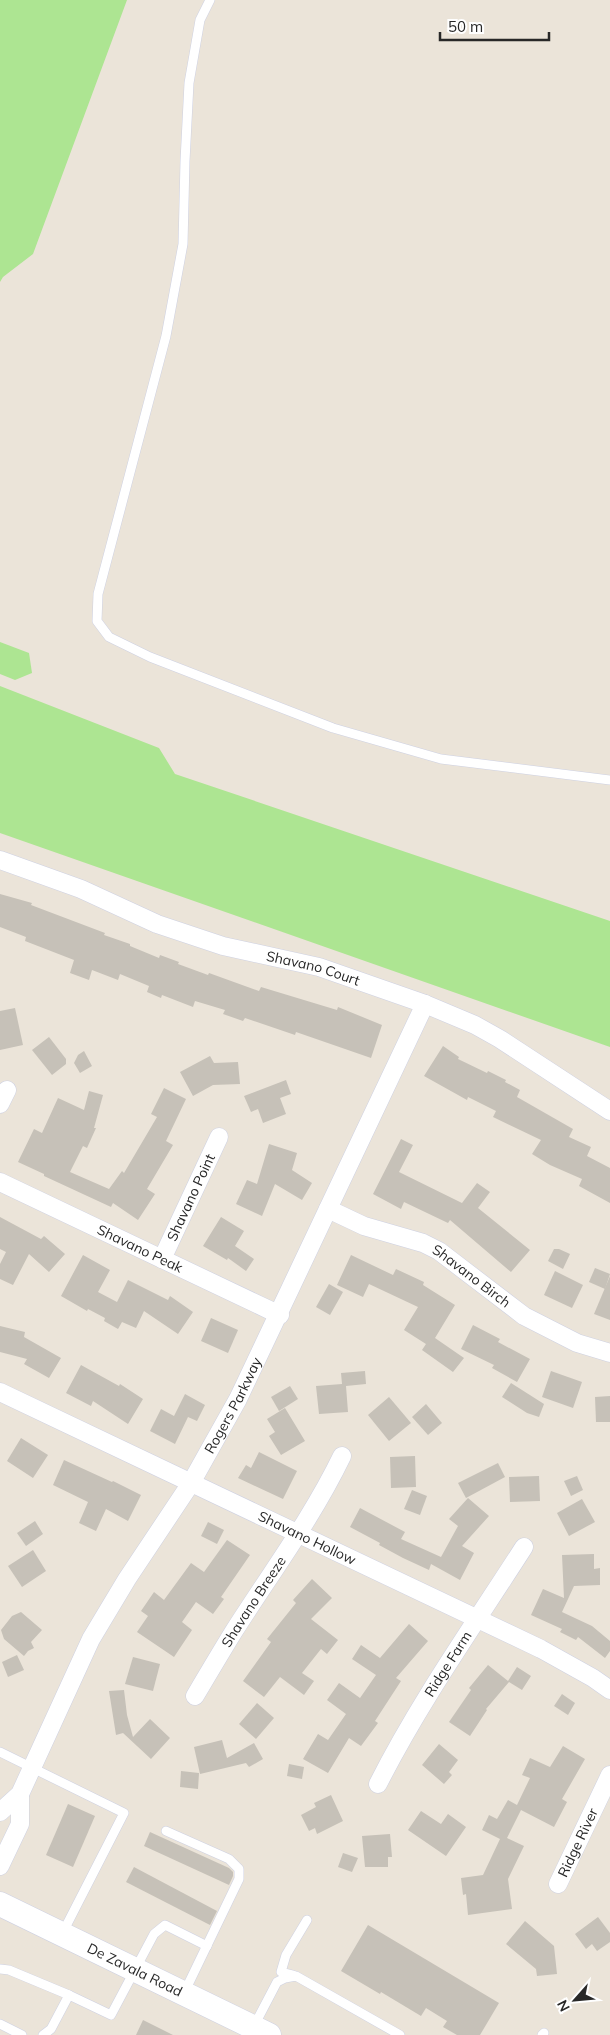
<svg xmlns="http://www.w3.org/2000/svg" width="610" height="2035" font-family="Mulish,sans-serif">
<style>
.green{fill:#ade592}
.building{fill:#c6c1b8}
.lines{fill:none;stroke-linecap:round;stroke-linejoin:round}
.lane-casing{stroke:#ced1e2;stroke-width:10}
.street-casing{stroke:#ced1e2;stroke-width:19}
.secondary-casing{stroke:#ced1e2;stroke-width:25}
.lane{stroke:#fff;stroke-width:9}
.street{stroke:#fff;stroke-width:18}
.secondary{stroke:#fff;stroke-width:24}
.labels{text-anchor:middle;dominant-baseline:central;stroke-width:5;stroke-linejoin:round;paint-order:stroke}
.street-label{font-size:14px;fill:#282828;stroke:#fff}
</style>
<rect width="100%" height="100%" fill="#ebe4d9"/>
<g class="green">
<polygon points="0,0 127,0 33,254 3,277 0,282"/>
<polygon points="0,642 29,653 32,673 15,680 0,674"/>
<polygon points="0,686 159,748 175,774 610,921 610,1047 0,833"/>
</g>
<g class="building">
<polygon points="0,894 32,903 31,905 105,933 104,935 130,944 130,946 159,958 160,955 179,962 178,964 208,975 209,973 259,991 261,987 337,1010 338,1007 382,1025 371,1058 296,1032 295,1035 245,1018 243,1021 223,1014 225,1010 195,1001 193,1007 162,995 161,998 147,992 149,986 120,974 118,980 92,970 89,980 70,973 74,960 25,941 26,937 0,927"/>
<polygon points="15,1008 23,1045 0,1050 0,1011"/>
<polygon points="49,1037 66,1059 66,1064 52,1075 32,1050"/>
<polygon points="443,1046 459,1057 458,1059 487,1073 488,1071 506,1080 505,1082 520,1090 517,1097 573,1129 569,1137 591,1147 587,1156 610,1168 610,1203 579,1186 582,1179 550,1165 532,1154 541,1140 493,1117 496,1111 468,1097 467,1100 424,1076"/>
<polygon points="84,1051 92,1066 80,1073 74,1063 78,1055"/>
<polygon points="210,1056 214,1063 238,1062 240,1084 213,1085 193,1096 180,1072"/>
<polygon points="286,1080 291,1094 280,1098 286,1114 263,1123 258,1109 251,1112 244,1096"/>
<polygon points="164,1088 186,1099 166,1141 173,1145 147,1189 155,1194 138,1220 113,1203 111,1207 44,1176 44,1174 18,1162 34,1129 42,1133 58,1098 84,1110 89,1091 103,1095 94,1128 96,1128 87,1148 83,1146 70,1172 109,1189 122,1171 124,1173 157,1117 151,1114"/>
<polygon points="401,1139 413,1145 399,1172 462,1203 477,1183 490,1192 478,1208 530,1250 511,1272 450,1220 448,1223 404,1202 401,1209 373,1194"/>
<polygon points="269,1144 297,1153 292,1170 312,1183 302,1200 275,1184 262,1216 236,1204 247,1180 257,1184"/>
<polygon points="0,1217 41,1239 44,1236 65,1254 49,1272 29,1254 13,1285 0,1279 0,1264 6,1252 0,1249"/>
<polygon points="221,1217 244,1231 235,1246 254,1259 246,1271 228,1258 227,1260 203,1246"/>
<polygon points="554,1249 559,1249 570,1254 563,1269 548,1261"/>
<polygon points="83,1255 110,1270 98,1292 117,1302 128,1280 168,1300 170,1296 193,1312 178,1334 144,1311 136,1328 122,1322 118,1329 104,1321 105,1318 88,1309 87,1311 61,1296"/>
<polygon points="351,1255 393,1275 396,1269 424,1282 423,1285 455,1305 435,1338 464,1358 453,1372 422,1350 426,1344 404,1330 418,1307 369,1284 363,1297 337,1285"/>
<polygon points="595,1268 610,1274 605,1289 589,1282"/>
<polygon points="555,1271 583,1285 572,1308 544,1295"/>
<polygon points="610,1276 610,1320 594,1314"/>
<polygon points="329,1284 343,1292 330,1315 316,1307"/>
<polygon points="211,1318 238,1330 228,1353 201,1341"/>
<polygon points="473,1325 500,1339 498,1342 530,1359 517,1382 492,1368 494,1365 461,1349"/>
<polygon points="0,1326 25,1332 24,1337 61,1358 49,1378 24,1364 27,1359 0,1352"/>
<polygon points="81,1365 119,1386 120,1384 143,1399 128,1424 93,1401 91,1406 66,1393"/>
<polygon points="365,1371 366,1384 346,1386 348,1412 319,1414 316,1386 342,1384 341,1373"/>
<polygon points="551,1371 582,1382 573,1408 542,1397"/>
<polygon points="511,1383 544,1404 539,1417 527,1413 502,1397"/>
<polygon points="290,1386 298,1399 279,1411 271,1397"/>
<polygon points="185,1394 205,1405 197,1421 188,1417 175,1444 150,1431 161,1409 174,1416"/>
<polygon points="610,1396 610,1422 596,1422 595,1397"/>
<polygon points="389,1397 411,1423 389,1441 368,1415"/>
<polygon points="426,1404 442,1423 428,1435 412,1417"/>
<polygon points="285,1408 305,1441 281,1455 269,1436 275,1432 267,1419"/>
<polygon points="21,1438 48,1455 33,1478 7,1461"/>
<polygon points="259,1452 297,1471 283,1499 238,1478 246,1465 251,1468"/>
<polygon points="415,1456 416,1487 391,1488 390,1457"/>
<polygon points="64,1460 112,1482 113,1481 141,1495 128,1521 106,1509 96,1531 79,1523 88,1502 53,1485"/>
<polygon points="498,1463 505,1477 466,1498 458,1483"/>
<polygon points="539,1476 540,1501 510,1502 509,1477"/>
<polygon points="577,1476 583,1490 571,1496 564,1481"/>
<polygon points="412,1490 427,1496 420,1515 404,1509"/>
<polygon points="468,1498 489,1516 462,1546 474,1553 460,1580 431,1564 429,1570 403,1558 379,1545 380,1543 350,1527 360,1508 405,1532 401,1539 441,1557 458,1526 449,1519"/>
<polygon points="582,1499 595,1522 569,1536 557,1513"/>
<polygon points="35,1521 43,1534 26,1546 17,1533"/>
<polygon points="208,1522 224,1530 217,1544 201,1536"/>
<polygon points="227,1540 250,1555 221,1597 224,1599 213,1614 196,1602 182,1622 192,1630 174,1657 137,1632 148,1616 141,1611 154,1592 164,1600 191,1563 204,1572"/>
<polygon points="33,1550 46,1571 22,1587 8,1566"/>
<polygon points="594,1554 594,1569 600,1568 600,1585 574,1586 562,1612 592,1626 610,1641 610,1651 605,1658 578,1637 576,1640 560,1632 562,1629 531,1615 543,1589 564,1598 562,1555"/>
<polygon points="312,1579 332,1598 311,1619 338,1640 327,1654 321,1649 302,1673 314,1681 304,1695 280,1677 264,1697 243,1681 271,1642 267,1639 296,1603 293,1600"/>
<polygon points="21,1612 42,1630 31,1642 34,1648 28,1651 24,1656 4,1639 1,1630 12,1616"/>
<polygon points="409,1624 428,1641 396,1678 401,1681 375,1721 378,1723 361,1746 349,1738 328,1773 303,1759 318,1734 328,1740 346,1714 327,1700 339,1683 360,1698 376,1675 352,1659 361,1645 380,1658"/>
<polygon points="17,1655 24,1670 8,1677 2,1662"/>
<polygon points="133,1657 160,1664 153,1691 125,1684"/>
<polygon points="488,1665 508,1681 517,1667 531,1676 522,1690 509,1682 486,1709 487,1710 470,1736 449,1722 471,1690 469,1688"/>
<polygon points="124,1690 127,1715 133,1737 150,1719 170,1738 151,1759 123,1733 116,1735 109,1691"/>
<polygon points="562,1694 575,1703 568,1715 554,1706"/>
<polygon points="257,1703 274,1718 256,1739 239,1724"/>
<polygon points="222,1740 227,1758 254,1743 263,1759 249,1767 246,1763 200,1774 194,1747"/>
<polygon points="439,1744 458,1760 449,1772 452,1775 444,1784 422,1765"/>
<polygon points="563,1746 585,1759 562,1799 567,1802 554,1827 521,1810 507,1838 524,1846 508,1879 512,1909 468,1915 466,1894 463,1895 461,1878 483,1875 500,1839 482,1830 489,1815 497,1819 508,1800 517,1805 530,1778 522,1775 530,1758 550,1767"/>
<polygon points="289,1764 304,1767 302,1779 287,1776"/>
<polygon points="181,1771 199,1773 198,1789 180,1787"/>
<polygon points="331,1795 343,1821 317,1834 315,1828 309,1831 301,1815 316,1807 314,1803"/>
<polygon points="68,1804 95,1816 73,1867 46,1855"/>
<polygon points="421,1811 441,1824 448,1814 466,1827 446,1856 408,1830"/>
<polygon points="150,1832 229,1868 233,1872 233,1876 229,1885 144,1846"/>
<polygon points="390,1834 392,1857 388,1857 388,1867 365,1867 362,1836"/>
<polygon points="343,1853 358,1858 352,1872 338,1867"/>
<polygon points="134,1867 217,1911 210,1925 126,1882"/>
<polygon points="598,1917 610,1933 610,1942 597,1951 592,1944 586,1949 575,1934"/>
<polygon points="525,1921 554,1946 557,1974 537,1976 536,1969 506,1944"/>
<polygon points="368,1925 499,2003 480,2035 457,2035 443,2027 447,2021 426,2008 421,2016 381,1992 380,1994 341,1971"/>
<polygon points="143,2020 173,2035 136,2035"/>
</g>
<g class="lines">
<g class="lane-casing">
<g id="lane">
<polyline points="210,0 200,20 189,83 185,161 183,244 166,336 98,594 97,621 109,637 150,657 333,728 441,759 610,780"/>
<polyline points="0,1752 124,1813 62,1934"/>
<polyline points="166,1831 229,1859 239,1869 239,1879 184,1993"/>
<polyline points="0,1969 9,1970 69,1995"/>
<polyline points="293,1975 281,1972 286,1955 307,1920"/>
<polyline points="0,2024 22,2035"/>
<polyline points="254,2026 277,1982 285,1978 296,1976 400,2035"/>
<polyline points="43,2035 51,2029 69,1995 111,2015 154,1934 165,1925 207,1946"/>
<polyline points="542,2035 544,2033"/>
</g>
</g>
<g class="street-casing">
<g id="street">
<path id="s1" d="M0,860L81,889L157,924L223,946L319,967L425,1004L475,1025L500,1039L610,1111"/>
<polyline points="0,1104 7,1090"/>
<path id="s2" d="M0,1182L280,1315"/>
<path id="s3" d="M328,1209L364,1226L423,1243L439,1251L524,1316L577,1343L610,1353"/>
<path id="s4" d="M162,1259L219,1137"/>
<path id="s5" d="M0,1392L541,1649L593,1678L610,1690"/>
<path id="s6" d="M195,1696C208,1674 221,1652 234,1631C271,1573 312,1518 342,1456"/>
<path id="s7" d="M378,1784C420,1701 474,1625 524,1547"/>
<path id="s8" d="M0,1812L20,1794L91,1639L127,1579L191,1483L238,1399L425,1004"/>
<polyline points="0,1866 20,1824 20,1794"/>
<path id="s9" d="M558,1884L610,1775"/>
</g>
</g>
<g class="secondary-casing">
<g id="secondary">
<path id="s10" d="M0,1904L269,2035"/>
</g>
</g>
<use href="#lane" class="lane"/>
<use href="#street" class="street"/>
<use href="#secondary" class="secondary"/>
</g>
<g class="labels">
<g class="street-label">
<text stroke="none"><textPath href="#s1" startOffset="332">Shavano Court</textPath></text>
<text stroke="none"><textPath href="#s4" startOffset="68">Shavano Point</textPath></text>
<text stroke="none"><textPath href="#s2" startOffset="155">Shavano Peak</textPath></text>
<text stroke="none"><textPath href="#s3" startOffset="160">Shavano Birch</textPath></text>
<text stroke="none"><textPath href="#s8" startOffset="471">Rogers Parkway</textPath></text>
<text stroke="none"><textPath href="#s5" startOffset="340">Shavano Hollow</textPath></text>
<text stroke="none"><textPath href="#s6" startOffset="111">Shavano Breeze</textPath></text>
<text stroke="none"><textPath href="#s7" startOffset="139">Ridge Farm</textPath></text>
<text stroke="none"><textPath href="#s9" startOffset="46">Ridge River</textPath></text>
<text stroke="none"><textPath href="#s10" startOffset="150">De Zavala Road</textPath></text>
</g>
</g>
<g transform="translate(575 2000) rotate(243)" stroke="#ffffff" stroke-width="4" paint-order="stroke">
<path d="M0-4L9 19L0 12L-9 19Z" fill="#282828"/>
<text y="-8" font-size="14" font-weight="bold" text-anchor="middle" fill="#282828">N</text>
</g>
<path d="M440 32v8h109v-8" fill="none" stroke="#282828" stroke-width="2.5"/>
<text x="448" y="32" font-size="15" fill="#282828" stroke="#ffffff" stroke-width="4" paint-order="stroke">50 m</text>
</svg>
